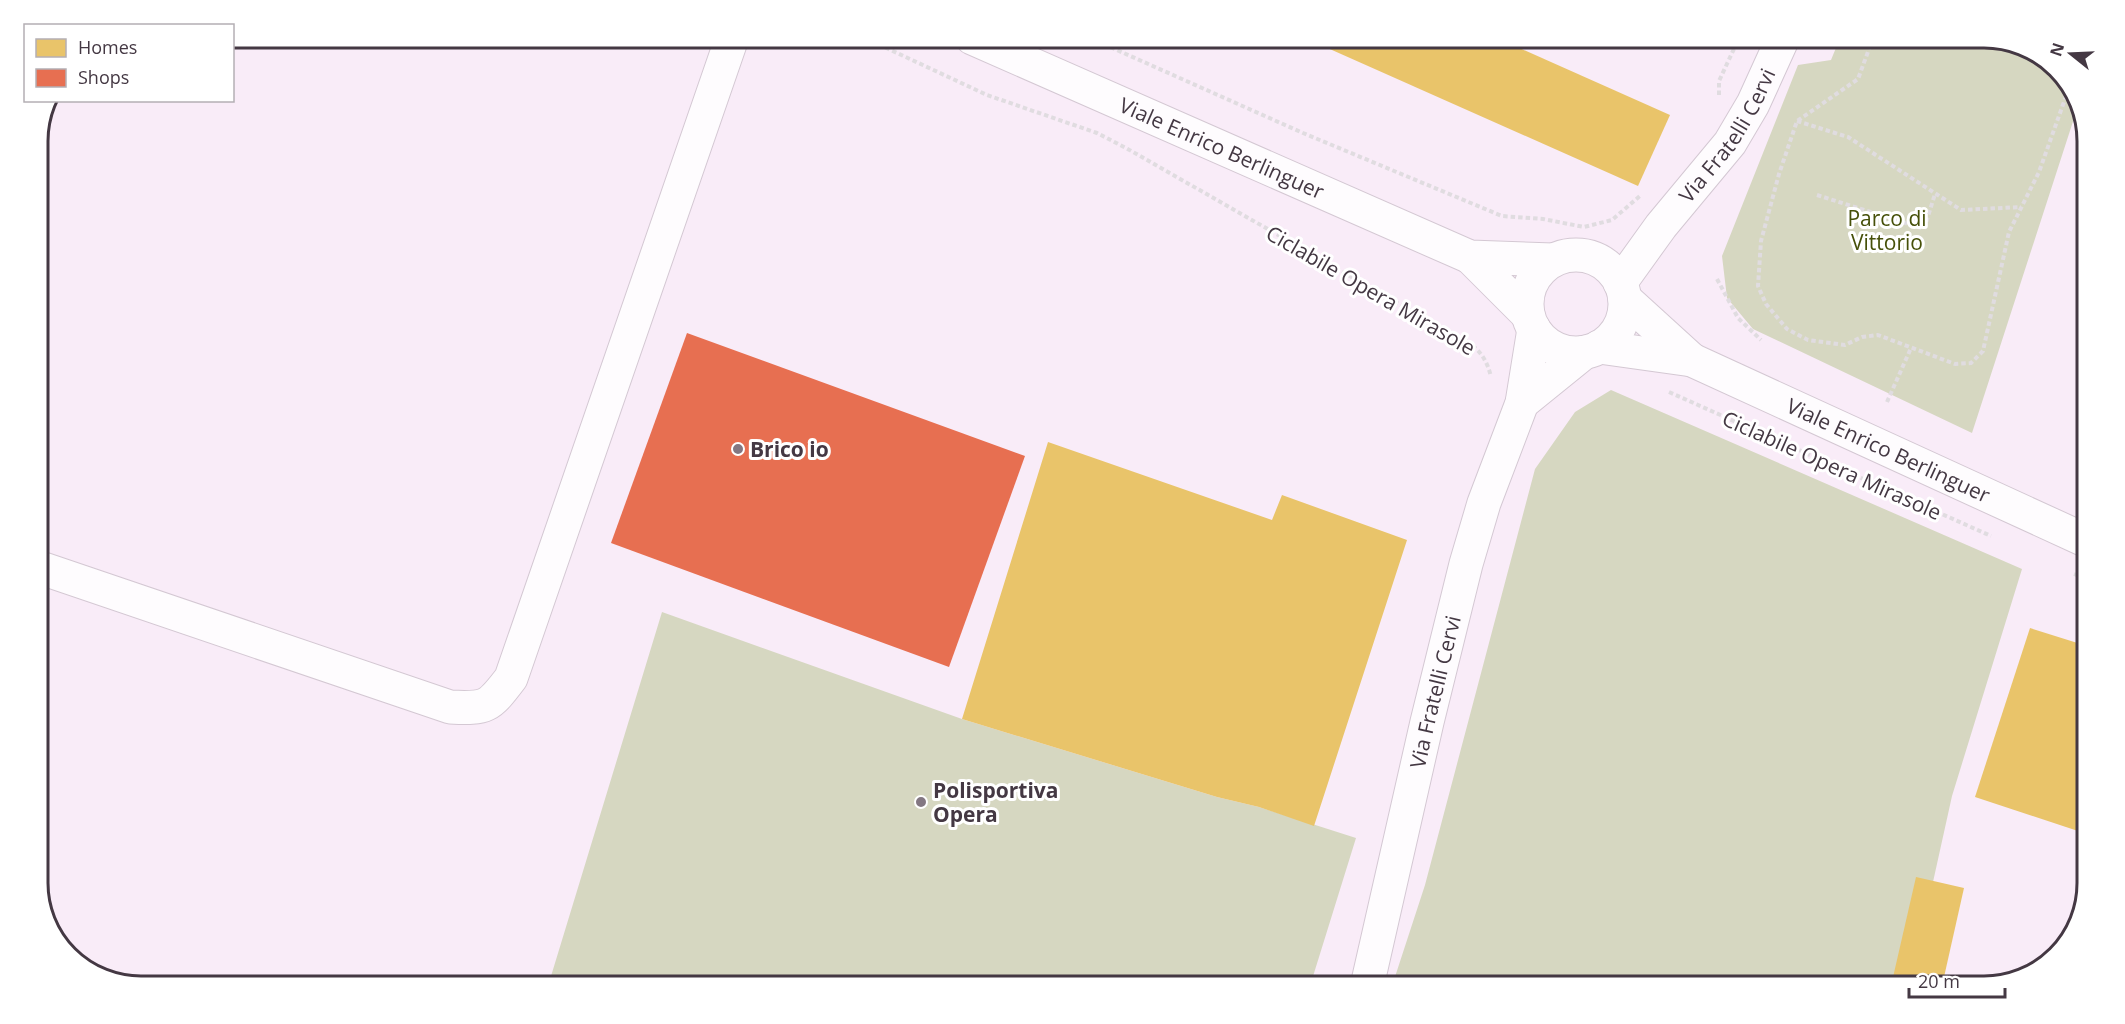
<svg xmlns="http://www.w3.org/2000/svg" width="2125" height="1024" font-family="'Open Sans',sans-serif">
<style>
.green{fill:#d6d7c1}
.homes{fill:#e9c46a}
.shops{fill:#e76f51}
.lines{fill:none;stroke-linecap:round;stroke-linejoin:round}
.minor-casing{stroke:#d4c8d3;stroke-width:35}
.path{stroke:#e0dce0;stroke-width:4;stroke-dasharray:4.5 3;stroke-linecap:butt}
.minor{stroke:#fefcfe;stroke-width:33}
.poi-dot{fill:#837782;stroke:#fff;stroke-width:2}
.labels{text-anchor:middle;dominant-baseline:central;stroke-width:6;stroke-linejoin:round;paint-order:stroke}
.street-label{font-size:21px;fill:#443843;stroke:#fff}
.park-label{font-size:21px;fill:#465009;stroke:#fff}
.poi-label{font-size:21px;font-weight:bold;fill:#443843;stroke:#fff;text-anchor:start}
.rim{fill:none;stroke:#443843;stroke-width:3}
</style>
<rect width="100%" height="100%" fill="#f9ecf8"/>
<g class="green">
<polygon points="1840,38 1984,38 2030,48 2070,83 2078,106 1972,433 1753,329 1727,298 1722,256 1798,65 1831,60"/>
<polygon points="1611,390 2022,569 1952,796 1910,986 1392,986 1425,885 1535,469 1575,412"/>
<polygon points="662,612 962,719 1217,797 1259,807 1356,838 1310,986 548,986"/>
</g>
<g class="homes">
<polygon points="1305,38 1497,38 1670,115 1638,186"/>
<polygon points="1048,442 1272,520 1282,495 1407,540 1314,826 1259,807 1217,797 962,719"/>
<polygon points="2030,628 2087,646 2087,834 1975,797"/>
<polygon points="1916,877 1964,888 1942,986 1891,986"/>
</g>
<polygon class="shops" points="687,333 1025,456 949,667 611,543"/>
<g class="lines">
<g class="minor-casing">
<g id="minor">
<path id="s1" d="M972,38L1470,257L1553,260"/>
<circle cx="1576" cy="304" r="49"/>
<polyline points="1470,257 1528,315"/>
<path id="s2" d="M1620,283L1661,226L1730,143L1753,104L1783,38"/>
<polyline points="1625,299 1692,360"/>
<path id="s3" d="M1599,347L1692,360L2087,541"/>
<polyline points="1522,403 1585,352"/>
<path d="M38,567L450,707C487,709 489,707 511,678L732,38"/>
<path id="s4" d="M1367,986L1427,722L1466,564L1484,503L1522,403L1534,329"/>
</g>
</g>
<g class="path">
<path d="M865,38L987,95L1097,133L1126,148L1439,327C1465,340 1484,346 1491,377"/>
<polyline points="1090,38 1303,133 1502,216 1543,219 1584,227 1612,220 1641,195"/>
<polyline points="1873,38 1858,79 1797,121 1779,174 1761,241 1758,286 1766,304 1787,329 1808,340 1845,345 1862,337 1878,335 1955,364 1971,363 1983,351 2009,232 2039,172 2070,85"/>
<polyline points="1719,95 1719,81 1739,38"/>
<polyline points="1797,121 1848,137 1961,210 2021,207"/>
<polyline points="1817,195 1924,229 1935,194"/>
<polyline points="1717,279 1738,318 1761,340"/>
<polyline points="1669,392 1991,536"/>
<polyline points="1887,402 1911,348"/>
<polyline points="2074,574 2087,579"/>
</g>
<use href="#minor" class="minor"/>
</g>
<g class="poi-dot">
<circle cx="738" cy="449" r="6"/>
<circle cx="921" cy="802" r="6"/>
</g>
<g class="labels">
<g class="street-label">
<text stroke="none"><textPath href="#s2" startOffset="183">Via Fratelli Cervi</textPath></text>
<text stroke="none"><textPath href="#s1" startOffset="273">Viale Enrico Berlinguer</textPath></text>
<text transform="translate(1371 290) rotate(30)">Ciclabile Opera Mirasole</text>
<text stroke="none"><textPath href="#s3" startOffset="310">Viale Enrico Berlinguer</textPath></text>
<text transform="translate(1832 465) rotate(24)">Ciclabile Opera Mirasole</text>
<text stroke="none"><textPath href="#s4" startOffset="302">Via Fratelli Cervi</textPath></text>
</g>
<g class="park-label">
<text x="1887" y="218">Parco di<tspan x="1887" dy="24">Vittorio</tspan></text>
</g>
<g class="poi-label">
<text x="750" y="449">Brico io</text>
<text x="933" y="790">Polisportiva<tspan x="933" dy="24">Opera</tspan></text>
</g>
</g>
<path d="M0 0H2125V1024H0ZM141 48H1984A93 93 0 0 1 2077 141V883A93 93 0 0 1 1984 976H141A93 93 0 0 1 48 883V141A93 93 0 0 1 141 48Z" fill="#fff" fill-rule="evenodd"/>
<path class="rim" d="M141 48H1984A93 93 0 0 1 2077 141V883A93 93 0 0 1 1984 976H141A93 93 0 0 1 48 883V141A93 93 0 0 1 141 48Z"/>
<rect x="24" y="24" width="210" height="78" fill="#ffffff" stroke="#b4afb4" stroke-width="1.5"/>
<rect x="36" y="39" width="30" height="18" fill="#e9c46a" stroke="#b4afb4" stroke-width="1.5"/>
<text x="78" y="54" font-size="18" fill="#443843">Homes</text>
<rect x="36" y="69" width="30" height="18" fill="#e76f51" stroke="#b4afb4" stroke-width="1.5"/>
<text x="78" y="84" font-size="18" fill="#443843">Shops</text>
<g transform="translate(2071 54) rotate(288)" stroke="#ffffff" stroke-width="4.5" paint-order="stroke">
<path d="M0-4.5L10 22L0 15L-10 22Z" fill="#443843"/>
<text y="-9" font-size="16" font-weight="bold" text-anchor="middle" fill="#443843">N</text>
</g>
<path d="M1909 988v9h96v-9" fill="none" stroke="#443843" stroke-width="3"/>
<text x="1918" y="988" font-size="18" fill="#443843" stroke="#ffffff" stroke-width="4.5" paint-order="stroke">20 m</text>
</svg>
